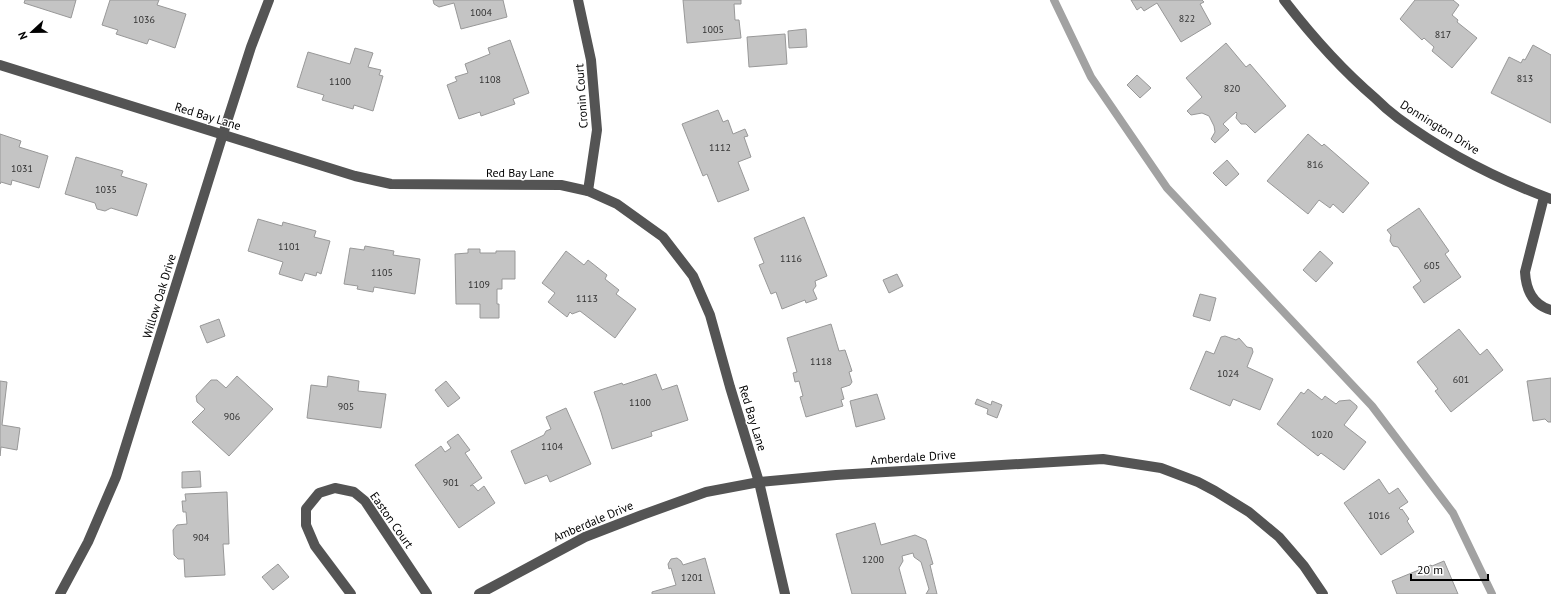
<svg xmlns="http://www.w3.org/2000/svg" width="1551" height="594" font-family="'PT Sans',sans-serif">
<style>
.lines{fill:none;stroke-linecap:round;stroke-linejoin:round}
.stream{stroke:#a2a2a2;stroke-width:8}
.building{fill:#c4c4c4;stroke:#989898}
.minor{stroke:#545454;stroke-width:10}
.labels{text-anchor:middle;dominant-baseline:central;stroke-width:3;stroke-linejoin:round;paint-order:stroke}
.number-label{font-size:10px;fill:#313131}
.street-label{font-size:12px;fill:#000;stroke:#fff}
</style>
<rect width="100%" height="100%" fill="#fff"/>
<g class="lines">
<polyline class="stream" points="1054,0 1091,77 1167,188 1372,406 1453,513 1492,594"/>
</g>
<g class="building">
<polygon points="25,0 76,0 71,18 24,3"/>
<polygon points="110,0 159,0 157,5 186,14 175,48 149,39 147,44 116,34 118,30 102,25"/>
<polygon points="433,0 503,0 507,17 461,29 454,3 439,7 434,4"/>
<polygon points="683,0 741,0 741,4 734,4 735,20 739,20 741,38 687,43"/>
<polygon points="1131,0 1202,0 1204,2 1200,4 1211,24 1181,42 1157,3 1144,11 1141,7 1137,10"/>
<polygon points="1415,0 1453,0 1459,5 1452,15 1458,20 1457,22 1477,38 1452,68 1432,51 1434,47 1424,38 1422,40 1400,19"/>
<polygon points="806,29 807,47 789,48 788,31"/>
<polygon points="785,34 787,64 749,67 747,37"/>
<polygon points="510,40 529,93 513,99 515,104 481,116 480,112 459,119 447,85 457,81 455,77 468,73 465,64 490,54 488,48"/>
<polygon points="1226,43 1246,67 1250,64 1286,106 1255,133 1246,124 1241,124 1236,118 1237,113 1236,112 1223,124 1229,130 1215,143 1211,139 1215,132 1214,126 1209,116 1202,113 1191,115 1187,111 1202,97 1186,78"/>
<polygon points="1533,45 1551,55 1551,123 1491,93 1509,57 1521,63 1523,59 1525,60"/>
<polygon points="355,48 373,53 368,67 381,70 379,75 383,76 373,111 354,105 353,109 322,100 324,95 297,87 308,52 350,64"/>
<polygon points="1137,75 1151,88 1140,98 1127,85"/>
<polygon points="718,110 723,122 728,120 733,134 745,129 748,136 744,137 751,157 738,162 749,190 718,202 707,174 703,176 682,124"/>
<polygon points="0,134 21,141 19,147 48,156 39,188 12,180 11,185 1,182 0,184"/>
<polygon points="1308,134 1322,146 1324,144 1369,183 1343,213 1333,204 1330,208 1319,200 1308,214 1267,181"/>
<polygon points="76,157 123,171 121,176 147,184 137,216 111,208 105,211 97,209 95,203 65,194"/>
<polygon points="1227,160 1239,174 1226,186 1213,173"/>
<polygon points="1419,208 1449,251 1445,254 1461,277 1424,303 1413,287 1421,281 1398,247 1393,246 1390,241 1391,235 1387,230"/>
<polygon points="804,217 827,276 815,281 816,286 813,290 817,299 806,303 805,300 782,309 776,292 771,294 759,265 764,263 754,238"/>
<polygon points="258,219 282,226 283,222 316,231 314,237 330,241 321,274 317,272 316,276 305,273 302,281 279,274 283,262 248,251"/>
<polygon points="365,246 394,251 393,255 420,259 415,294 374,287 373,292 357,289 358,286 344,284 350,248 364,250"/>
<polygon points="468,249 480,249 480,253 496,253 496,251 515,251 515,279 502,279 502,289 497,289 497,304 499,304 499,318 480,318 480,304 456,304 455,254 468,253"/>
<polygon points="566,251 584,265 588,260 607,275 605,279 619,290 616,294 636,309 615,338 580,311 572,314 570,312 567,317 548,302 555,293 542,283"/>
<polygon points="1320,251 1333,263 1316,282 1303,270"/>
<polygon points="897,274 903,286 889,293 883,280"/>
<polygon points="1200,294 1216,298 1210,321 1193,316"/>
<polygon points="219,319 225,336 207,343 200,326"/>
<polygon points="831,324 839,351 845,350 852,371 849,372 852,382 850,385 841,388 844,399 841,400 843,406 806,417 800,397 803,396 799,381 795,382 793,373 797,372 787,338"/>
<polygon points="1459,329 1480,355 1487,349 1503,370 1451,412 1435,391 1438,389 1417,362"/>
<polygon points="1225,336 1236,340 1239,338 1247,347 1252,348 1253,352 1247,367 1273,379 1260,410 1233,399 1230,406 1190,389 1206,351 1214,354 1221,337"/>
<polygon points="656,374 662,390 677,385 688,420 651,432 652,436 612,449 601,412 594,392 622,383 623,385"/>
<polygon points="237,376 273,409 229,456 192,422 205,409 197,402 196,396 211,380 217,380 226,388"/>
<polygon points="328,376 359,381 358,391 386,394 381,428 307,418 311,385 327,387"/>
<polygon points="1551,378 1551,422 1548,422 1545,419 1533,421 1527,381"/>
<polygon points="0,381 7,382 2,425 20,428 17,450 1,447 0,456"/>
<polygon points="446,381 460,398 448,407 435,390"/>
<polygon points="1308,389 1322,400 1325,396 1336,404 1339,401 1350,400 1357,406 1357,408 1344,425 1366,442 1344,470 1321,453 1318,456 1277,424 1301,392 1304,394"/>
<polygon points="877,394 885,419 856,427 850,401"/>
<polygon points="977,399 991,405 992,401 1002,405 997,418 987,414 988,409 975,404"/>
<polygon points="566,408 591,464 550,482 547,475 525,484 511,451 544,435 546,431 551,429 546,417"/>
<polygon points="458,434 470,450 465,453 482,478 470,486 473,485 478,491 484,486 495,503 459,528 415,465 441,446 445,452 451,448 447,442"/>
<polygon points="200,471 201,487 182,488 182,472"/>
<polygon points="1379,479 1389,494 1398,488 1408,502 1399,508 1401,510 1402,509 1409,519 1407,521 1414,532 1381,555 1344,503"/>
<polygon points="227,492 229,544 223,544 225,575 185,577 184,559 178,559 174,555 173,530 177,525 187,524 186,512 183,512 182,501 186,501 185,494"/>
<polygon points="875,523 881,545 915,535 926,540 933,564 930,565 937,594 926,594 929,589 921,562 914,557 913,553 902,556 903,561 899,568 906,594 852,594 836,534"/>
<polygon points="677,558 681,561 683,565 705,558 715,594 652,594 652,592 676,585 671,568 669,569 668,564 671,559"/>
<polygon points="1444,561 1458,594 1397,594 1392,581 1431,565 1432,566"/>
<polygon points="278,564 289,577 273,590 262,577"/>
</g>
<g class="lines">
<g class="minor">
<polyline points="578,0 591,60 597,130 588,191"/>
<path d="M1284,0C1311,35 1341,69 1375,98C1382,105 1390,112 1398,118C1444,152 1497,179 1551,199"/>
<polyline points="0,65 355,176 391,184 561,185 588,191 617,204 663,237 693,276 710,315 730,387 759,482 785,594"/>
<path d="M1544,197L1525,272C1526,290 1533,305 1551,310"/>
<polyline points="60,594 88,542 116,477 223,134 251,47 269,0"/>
<polyline points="351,594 315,546 306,525 306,509 319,493 335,488 354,492 365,501 427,594"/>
<polyline points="479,594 585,537 642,515 706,492 759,482 836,475 1103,459 1161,468 1198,482 1215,491 1249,512 1279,537 1304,566 1323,594"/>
</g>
</g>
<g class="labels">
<g class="number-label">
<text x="481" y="12">1004</text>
<text x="1187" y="18">822</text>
<text x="144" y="19">1036</text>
<text x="713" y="29">1005</text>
<text x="1443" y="34">817</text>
<text x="1525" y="78">813</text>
<text x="490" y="79">1108</text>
<text x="340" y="81">1100</text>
<text x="1232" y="88">820</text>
<text x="720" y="147">1112</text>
<text x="1315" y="164">816</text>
<text x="22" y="168">1031</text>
<text x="106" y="189">1035</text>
<text x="289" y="246">1101</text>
<text x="791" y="258">1116</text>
<text x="1432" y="265">605</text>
<text x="382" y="272">1105</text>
<text x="479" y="284">1109</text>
<text x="587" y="298">1113</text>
<text x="821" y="361">1118</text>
<text x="1228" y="373">1024</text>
<text x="1461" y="379">601</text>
<text x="640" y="402">1100</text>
<text x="346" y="406">905</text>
<text x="232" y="416">906</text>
<text x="1322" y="434">1020</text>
<text x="552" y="446">1104</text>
<text x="451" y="482">901</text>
<text x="1379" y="515">1016</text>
<text x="201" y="537">904</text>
<text x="873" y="559">1200</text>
<text x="692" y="577">1201</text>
</g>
<g class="street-label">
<text transform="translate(581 96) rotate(-94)">Cronin Court</text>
<text transform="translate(208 116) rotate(17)">Red Bay Lane</text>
<text transform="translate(1440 127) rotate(32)">Donnington Drive</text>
<text x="520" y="172">Red Bay Lane</text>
<text transform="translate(159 296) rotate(-73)">Willow Oak Drive</text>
<text transform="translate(753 418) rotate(73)">Red Bay Lane</text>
<text transform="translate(913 457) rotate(-4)">Amberdale Drive</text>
<text transform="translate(392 520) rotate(55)">Easton Court</text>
<text transform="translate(593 521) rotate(-23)">Amberdale Drive</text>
</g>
</g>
<g transform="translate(32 32) rotate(248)" stroke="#ffffff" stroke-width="3" paint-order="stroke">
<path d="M0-3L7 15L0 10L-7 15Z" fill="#000000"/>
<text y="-6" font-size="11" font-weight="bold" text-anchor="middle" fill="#000000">N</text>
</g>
<path d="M1411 574v6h77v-6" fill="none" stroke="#000000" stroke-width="2"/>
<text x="1417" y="574" font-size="12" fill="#000000" stroke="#ffffff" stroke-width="3" paint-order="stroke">20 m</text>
</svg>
